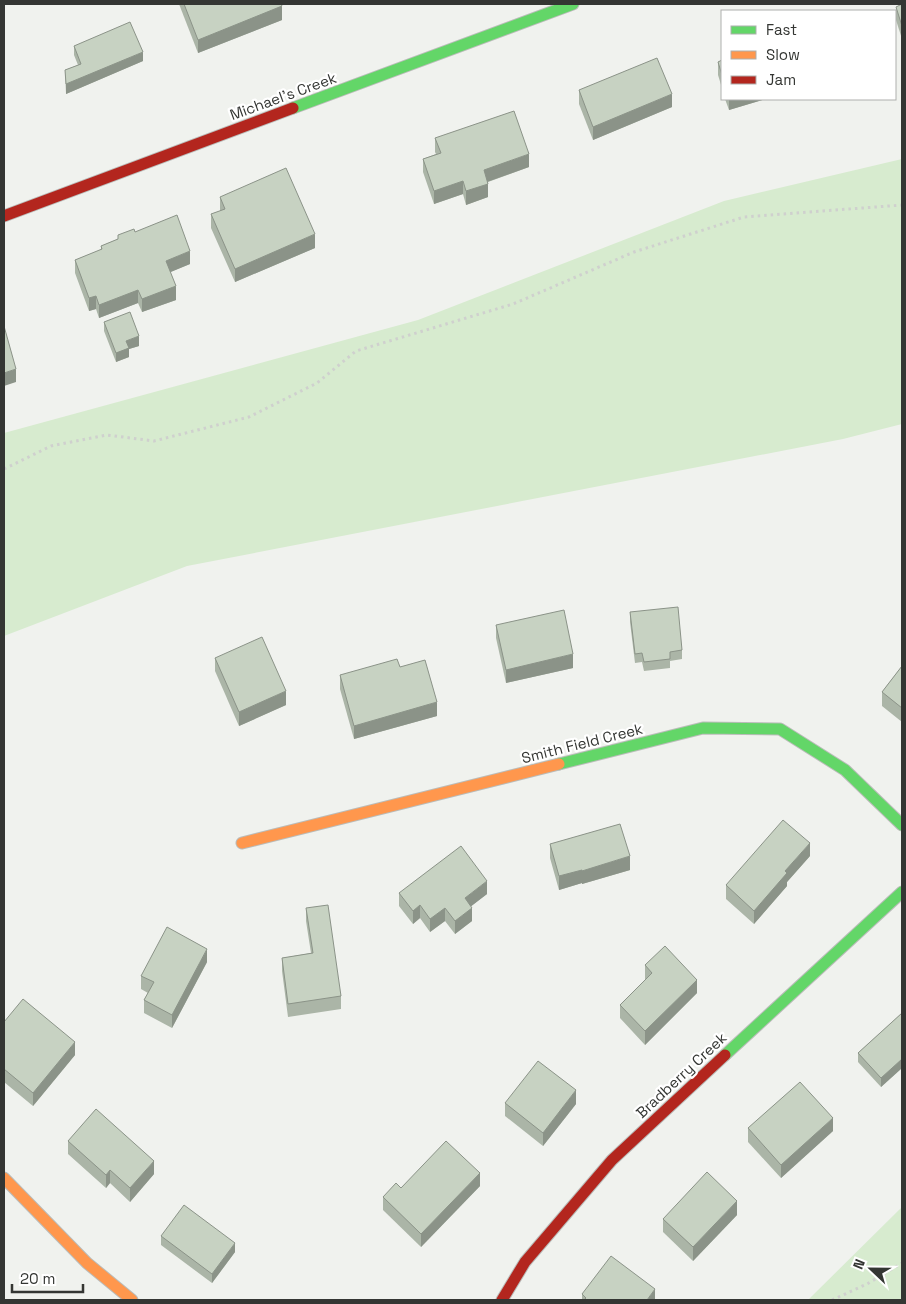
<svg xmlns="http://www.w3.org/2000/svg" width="906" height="1304" font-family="'Space Grotesk',sans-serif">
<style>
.green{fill:#d7ebcf}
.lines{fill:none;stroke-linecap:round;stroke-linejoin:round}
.fast-casing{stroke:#babcb9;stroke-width:13}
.slow-casing{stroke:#babcb9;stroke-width:13}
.jam-casing{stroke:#babcb9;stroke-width:13}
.path{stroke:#cfd0ce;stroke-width:3;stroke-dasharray:2.5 4;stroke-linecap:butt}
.fast{stroke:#63d668;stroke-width:11}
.slow{stroke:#ff974d;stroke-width:11}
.jam{stroke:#b3261e;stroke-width:11}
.wall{fill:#abb5a7}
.shaded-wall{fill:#8b9388}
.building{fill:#c7d2c2;stroke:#8b9388}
.labels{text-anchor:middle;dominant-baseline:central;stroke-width:4.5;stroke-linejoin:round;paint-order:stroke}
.street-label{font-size:15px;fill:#343633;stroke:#fff}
</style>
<rect width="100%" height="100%" fill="#f0f2ee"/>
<g class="green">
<polygon points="902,159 902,424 843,439 187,566 4,636 4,433 418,320 724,201"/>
<polygon points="902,1207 902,1300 808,1300"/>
</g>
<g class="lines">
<g class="fast-casing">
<g id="fast">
<polyline points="293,108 573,4"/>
<polyline points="559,764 703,728 780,729 845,770 902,825"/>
<polyline points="725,1055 902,892"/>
</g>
</g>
<g class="slow-casing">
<g id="slow">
<polyline points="242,843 559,764"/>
<polyline points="4,1178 87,1263 132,1300"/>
</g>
</g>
<g class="jam-casing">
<g id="jam">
<polyline points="4,216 293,108"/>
<polyline points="502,1300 525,1262 612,1160 725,1055"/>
</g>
</g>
<g class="path">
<polyline points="4,469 51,446 107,435 154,441 249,417 317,383 356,351 513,304 634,252 744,217 902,205"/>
<polyline points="832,1300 867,1284 902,1263"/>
</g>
<use href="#fast" class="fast"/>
<use href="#slow" class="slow"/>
<use href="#jam" class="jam"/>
</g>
<g class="wall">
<polygon points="179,4 281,4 282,20 198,53"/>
<polygon points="902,4 902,39 896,20 896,7"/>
<polygon points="74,46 143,61 66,94 65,70 78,65 74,55"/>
<polygon points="722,60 722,88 718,75 718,62"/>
<polygon points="579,90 672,107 593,140 579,104"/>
<polygon points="725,99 766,99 729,110"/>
<polygon points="435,138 529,167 488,182 488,197 466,205 463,194 434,204 423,172 423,159 436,154 435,152"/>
<polygon points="220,197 315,248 235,282 211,228 211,214 220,211"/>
<polygon points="135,232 190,264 170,272 176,300 142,312 138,303 99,318 96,309 89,311 75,273 75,260 101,250 101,246"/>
<polygon points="104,322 139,346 129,349 129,357 116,362 104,331"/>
<polygon points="630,612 682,650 682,659 670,661 670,668 644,671 642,662 635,663 630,622"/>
<polygon points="496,625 573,668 506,683 496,638"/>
<polygon points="215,658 286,705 239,726 215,671"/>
<polygon points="902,666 902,722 882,706 882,692"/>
<polygon points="400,667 437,716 354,739 340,689 340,675"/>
<polygon points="550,844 630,870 582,884 582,883 559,890 550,858"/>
<polygon points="810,856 787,882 787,886 754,924 726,899 726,885"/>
<polygon points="399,893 487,894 471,906 472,921 455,934 445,921 430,932 420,918 413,924 399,906"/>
<polygon points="306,908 341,996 341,1009 288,1017 282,971 282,958 311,953 306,921"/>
<polygon points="207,962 172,1028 144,1013 144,1000 148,993 141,989 141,976"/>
<polygon points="645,965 697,993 645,1045 620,1018 620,1005 646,980 645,979"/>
<polygon points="902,1013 902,1068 881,1087 858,1062 858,1053"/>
<polygon points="4,1022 75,1055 33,1106 4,1082"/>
<polygon points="505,1103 576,1104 543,1146 505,1116"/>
<polygon points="748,1128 833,1131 781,1178 748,1142"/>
<polygon points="68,1141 154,1174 130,1202 110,1183 106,1188 68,1154"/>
<polygon points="480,1186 421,1247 383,1210 383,1197 401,1188"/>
<polygon points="737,1215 693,1261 663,1232 663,1219"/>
<polygon points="161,1236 235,1252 212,1283 161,1245"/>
<polygon points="582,1294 655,1300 582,1300"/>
</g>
<g class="shaded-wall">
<polygon points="282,6 282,20 198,53 198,40"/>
<polygon points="143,52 143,61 66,94 66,84"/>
<polygon points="672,94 672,107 593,140 593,127"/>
<polygon points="729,99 766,99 729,110"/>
<polygon points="529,154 529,167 484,183 484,170"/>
<polygon points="463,181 463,194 434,204 434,191"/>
<polygon points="488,184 488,197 466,205 466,191"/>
<polygon points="315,234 315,248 235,282 235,269"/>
<polygon points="190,251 190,264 166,274 166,261"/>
<polygon points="176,286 176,300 142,312 142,299"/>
<polygon points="138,290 138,303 99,318 99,305"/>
<polygon points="96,296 96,309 89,311 89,298"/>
<polygon points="139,336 139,346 129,349 129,357 116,362 116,353 126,341"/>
<polygon points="16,369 16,382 4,386 4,373"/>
<polygon points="573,654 573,668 506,683 506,670"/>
<polygon points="286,691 286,705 239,726 239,712"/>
<polygon points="437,702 437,716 354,739 354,726"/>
<polygon points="810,843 810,856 787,882 787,886 754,924 754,911 785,871"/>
<polygon points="630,856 630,870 582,884 582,871"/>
<polygon points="582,870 582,883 559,890 559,876"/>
<polygon points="487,881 487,894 465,911 465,898"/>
<polygon points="420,905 420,918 413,924 413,911"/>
<polygon points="445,908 445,921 430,932 430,919"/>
<polygon points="472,908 472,921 455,934 455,921"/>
<polygon points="207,949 207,962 172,1028 172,1015"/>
<polygon points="697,980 697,993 645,1045 645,1031"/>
<polygon points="75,1042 75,1055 33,1106 33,1093"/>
<polygon points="902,1059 902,1068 881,1087 881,1078"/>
<polygon points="576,1090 576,1104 543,1146 543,1133"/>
<polygon points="833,1118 833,1131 781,1178 781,1165"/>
<polygon points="154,1161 154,1174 130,1202 130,1188"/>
<polygon points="110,1170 110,1183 106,1188 106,1175"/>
<polygon points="480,1173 480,1186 421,1247 421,1234"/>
<polygon points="737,1201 737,1215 693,1261 693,1247"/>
<polygon points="235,1243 235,1252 212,1283 212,1274"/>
<polygon points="655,1289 655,1300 647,1300"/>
</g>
<g class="building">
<polygon points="184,4 281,4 282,6 198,40"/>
<polygon points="902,4 902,26 896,7"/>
<polygon points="130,22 143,52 66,84 65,70 81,64 74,46"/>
<polygon points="657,58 672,94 593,127 579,90"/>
<polygon points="722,60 722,75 718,62"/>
<polygon points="514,111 529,154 484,170 488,184 466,191 463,181 434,191 423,159 441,153 435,138"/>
<polygon points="286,168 315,234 235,269 211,214 225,209 220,197"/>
<polygon points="177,215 190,251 166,261 176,286 142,299 138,290 99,305 96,296 89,298 75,260 102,249 101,246 118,239 118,235 134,229 135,232"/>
<polygon points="130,312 139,336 126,341 129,348 116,353 104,322"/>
<polygon points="4,326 16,369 4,373"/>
<polygon points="678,607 682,650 670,652 670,659 644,662 642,653 635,654 630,612"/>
<polygon points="564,610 573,654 506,670 496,625"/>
<polygon points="262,637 286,691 239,712 215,658"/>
<polygon points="397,659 400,667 425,660 437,702 354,726 340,675"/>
<polygon points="902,666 902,708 882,692"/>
<polygon points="783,820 810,843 785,871 787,873 754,911 726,885"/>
<polygon points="620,824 630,856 582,871 582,870 559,876 550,844"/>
<polygon points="461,846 487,881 465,898 472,908 455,921 445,908 430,919 420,905 413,911 399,893"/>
<polygon points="328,905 341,996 288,1004 282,958 313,953 306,908"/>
<polygon points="167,927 207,949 172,1015 144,1000 154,982 141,976"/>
<polygon points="665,946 697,980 645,1031 620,1005 652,973 645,965"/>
<polygon points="23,999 75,1042 33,1093 4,1069 4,1022"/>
<polygon points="902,1013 902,1059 881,1078 858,1053"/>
<polygon points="538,1061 576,1090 543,1133 505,1103"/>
<polygon points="800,1082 833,1118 781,1165 748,1128"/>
<polygon points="96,1109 154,1161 130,1188 110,1170 106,1175 68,1141"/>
<polygon points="446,1141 480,1173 421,1234 383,1197 396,1183 401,1188"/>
<polygon points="707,1172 737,1201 693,1247 663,1219"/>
<polygon points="184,1205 235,1243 212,1274 161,1236"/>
<polygon points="611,1256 655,1289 647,1300 584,1300 586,1298 582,1294"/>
</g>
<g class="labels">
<g class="street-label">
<text transform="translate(283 96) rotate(-20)">Michael's Creek</text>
<text transform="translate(582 743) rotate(-14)">Smith Field Creek</text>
<text transform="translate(681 1075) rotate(-43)">Bradberry Creek</text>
</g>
</g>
<rect width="906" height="1304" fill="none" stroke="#343633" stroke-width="10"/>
<rect x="721" y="10" width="175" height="90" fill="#ffffff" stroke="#aeafad"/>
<rect x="731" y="26" width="25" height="8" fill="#63d668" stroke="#aeafad"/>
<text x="766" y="35" font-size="15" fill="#343633">Fast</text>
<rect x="731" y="51" width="25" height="8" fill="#ff974d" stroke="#aeafad"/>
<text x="766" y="60" font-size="15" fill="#343633">Slow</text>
<rect x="731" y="76" width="25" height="8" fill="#b3261e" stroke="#aeafad"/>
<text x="766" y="85" font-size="15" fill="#343633">Jam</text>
<g transform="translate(871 1269) rotate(292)" stroke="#ffffff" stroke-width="4" paint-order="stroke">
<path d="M0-4L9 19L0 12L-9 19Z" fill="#343633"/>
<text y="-8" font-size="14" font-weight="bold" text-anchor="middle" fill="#343633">N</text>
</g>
<path d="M12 1284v8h71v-8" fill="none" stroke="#343633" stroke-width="2.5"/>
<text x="20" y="1284" font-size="15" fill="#343633" stroke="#ffffff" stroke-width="4" paint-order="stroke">20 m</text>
</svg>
